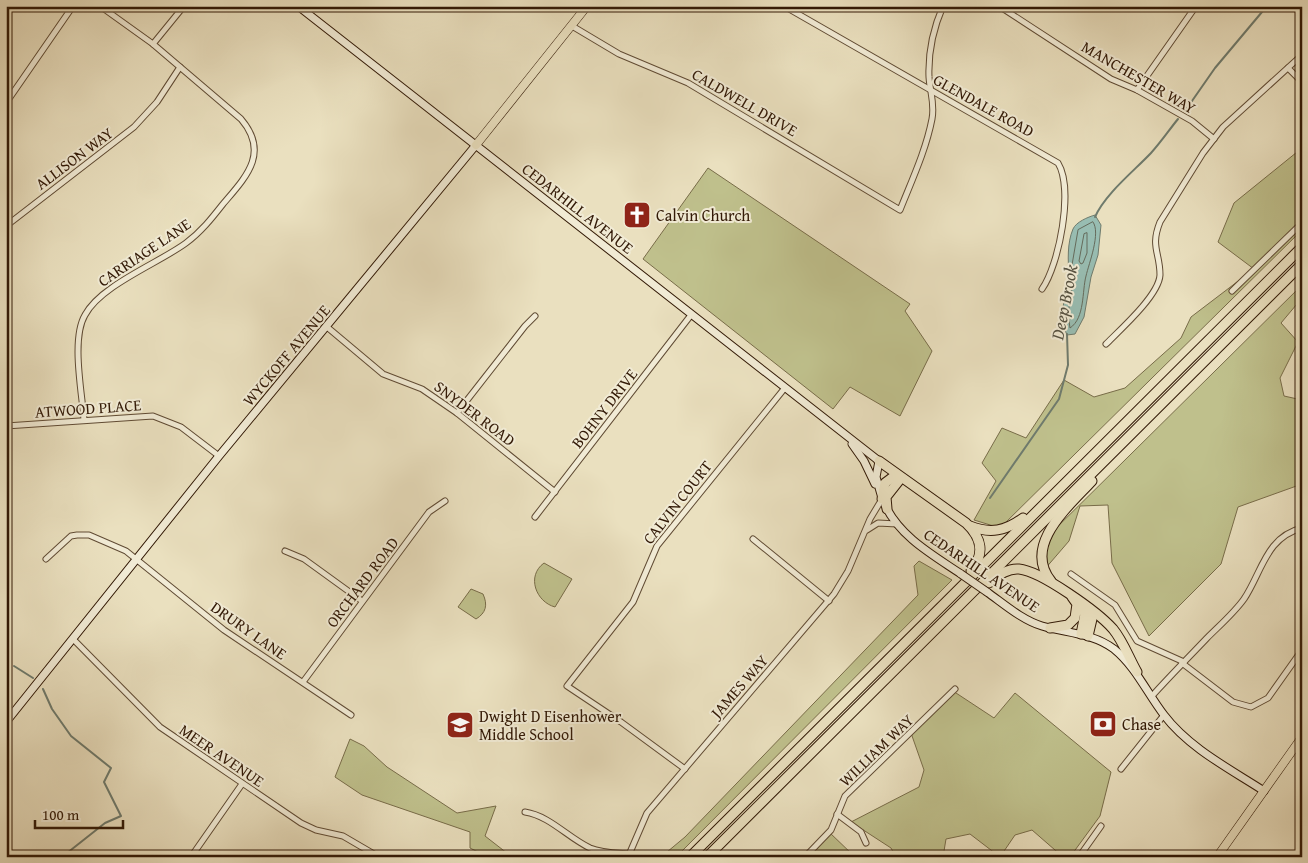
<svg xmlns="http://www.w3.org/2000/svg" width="1308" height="863" font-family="'Gentium Book Plus',serif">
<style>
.green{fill:#bfc08c;stroke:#786c49}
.water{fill:#98bdb2;stroke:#6f7b6d}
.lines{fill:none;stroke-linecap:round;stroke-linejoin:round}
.shore{stroke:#656b5c;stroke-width:1}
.stream{stroke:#6f7b6d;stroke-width:2}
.street-casing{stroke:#604b34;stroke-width:7}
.secondary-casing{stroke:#321906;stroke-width:9}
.primary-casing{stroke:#321906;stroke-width:9}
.highway-casing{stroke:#321906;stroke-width:11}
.street{stroke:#f1ebd5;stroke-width:5}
.secondary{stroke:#f1ebd5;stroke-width:7}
.primary{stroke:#eae0bf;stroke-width:8}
.highway{stroke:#eae0bf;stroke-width:9}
.secondary-bridge-casing{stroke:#321906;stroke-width:9;stroke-linecap:butt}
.secondary-bridge{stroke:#f1ebd5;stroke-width:7}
.labels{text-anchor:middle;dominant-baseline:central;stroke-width:4;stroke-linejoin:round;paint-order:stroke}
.street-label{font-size:16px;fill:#321906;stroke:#f1ebd5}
.poi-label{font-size:16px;fill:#321906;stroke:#f1ebd5;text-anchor:start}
.water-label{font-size:18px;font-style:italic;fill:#565242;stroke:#f1ebd5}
</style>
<rect width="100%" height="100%" fill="#eae0bf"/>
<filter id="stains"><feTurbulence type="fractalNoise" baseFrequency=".004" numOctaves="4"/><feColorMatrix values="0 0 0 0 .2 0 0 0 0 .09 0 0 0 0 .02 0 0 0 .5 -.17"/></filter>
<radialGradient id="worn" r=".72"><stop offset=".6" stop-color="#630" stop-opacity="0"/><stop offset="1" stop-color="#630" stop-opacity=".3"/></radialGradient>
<g class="green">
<polygon points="1302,148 1302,230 1000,528 974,520 996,481 982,463 1002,428 1026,438 1064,380 1094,397 1125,388 1181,338 1191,317 1254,269 1218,242 1234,203"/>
<polygon points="708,168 910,304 905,311 932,351 900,416 850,387 833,409 643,259"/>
<polygon points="1302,285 1302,298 1281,323 1298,342 1280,378 1284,396 1302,400 1302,484 1238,507 1221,564 1149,636 1112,563 1108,505 1080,506 1069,541 1044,570 1042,542"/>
<polygon points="919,561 952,580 676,857 661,857 685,837 918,595 914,566"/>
<path d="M544,563L572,579L555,607C536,602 526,576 544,563Z"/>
<path d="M471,589L483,594C488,605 486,613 476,619L458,607Z"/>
<polygon points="953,691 994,718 1015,693 1111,772 1100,816 1070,857 1063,857 1032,830 1015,835 1000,857 970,834 946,839 943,857 896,857 891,848 851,822 919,787 924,770 911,733"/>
<polygon points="350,739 364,746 387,767 457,813 496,806 485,836 512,857 488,857 470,848 470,832 362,795 335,777"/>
<polygon points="829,832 854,856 854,857 818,857 812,849"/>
</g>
<path class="water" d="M1095,215L1101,225L1098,255L1091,277L1084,317L1075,334L1067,335C1060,322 1063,304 1066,290C1067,285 1069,280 1069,275C1068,261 1067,243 1073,229C1076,222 1088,217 1095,215Z"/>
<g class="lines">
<g class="shore">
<path d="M1093,222C1101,233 1089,263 1086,276C1082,291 1085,318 1070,328L1068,314L1074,276L1072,265L1078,230Z"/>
<polygon points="1087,233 1087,253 1083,263 1081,264 1079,261 1084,234"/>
</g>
<g class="stream">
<polyline points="1185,111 1215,68 1267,6"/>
<path d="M1095,217C1105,194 1134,171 1151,153C1161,142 1169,130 1178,119"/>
<polyline points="990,498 1059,399 1068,365 1067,334"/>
<polyline points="14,666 33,678"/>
<polyline points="43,689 52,709 71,736 111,768 104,782 121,816 105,823 62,857"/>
</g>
<g class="street-casing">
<g id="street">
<path d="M784,6L1058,163C1074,189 1059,265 1042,289"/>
<polyline points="999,6 1111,79 1137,90 1192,121 1214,139"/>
<path d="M572,26L619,54L688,83L900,210C912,180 926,150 932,119C935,104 930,92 929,77C928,52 933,29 943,6"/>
<polyline points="153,44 184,6"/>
<polyline points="1288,68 1302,82"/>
<polyline points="1137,90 1196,6"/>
<polyline points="6,103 73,6"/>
<polyline points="6,226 134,127 157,102 180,67"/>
<polyline points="1232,291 1302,223"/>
<polyline points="327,327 383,374 422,389 457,413 555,492"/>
<path d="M1106,344C1121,329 1159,295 1160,275C1160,252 1150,247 1160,222L1203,153L1223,127L1302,55"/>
<polyline points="457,413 525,326 535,316"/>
<path d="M84,420C82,392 71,339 85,315C101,285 159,263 186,243C201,232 212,218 223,204C246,177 270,153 241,119L153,44L100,6"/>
<polyline points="6,426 153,416 181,427 219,456"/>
<polyline points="535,517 691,315"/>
<polyline points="867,530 878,523 897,524"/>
<polyline points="753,539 829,601"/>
<polyline points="285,551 304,559 362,601"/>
<polyline points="46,559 71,536 77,535 89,535 126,551 224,630 351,715"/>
<polyline points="1071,574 1115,605 1137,641 1184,662"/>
<polyline points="74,640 160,727 301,823 316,830 343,836 379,857"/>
<polyline points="1182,663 1233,702 1251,707 1268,698 1302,650"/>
<polyline points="303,682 429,512 445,501"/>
<path d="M1152,696C1170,676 1189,657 1207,638C1220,625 1234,613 1244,599C1262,572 1266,537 1302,528"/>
<polyline points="685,769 621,722 567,686 633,602 657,546 784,389"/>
<polyline points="1121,769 1164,715"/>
<path d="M525,812C550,816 567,837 590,848C602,853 616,853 629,854"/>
<polyline points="837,814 861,832 866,843"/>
<polyline points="191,857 242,784"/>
<polyline points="628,857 647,813 834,594 848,571 870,519 882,499"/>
<polyline points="805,857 831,830 845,796 955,689"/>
<polyline points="1079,857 1101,826"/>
</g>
</g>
<g class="secondary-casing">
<g id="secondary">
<polyline points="298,6 879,461 876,477 882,498"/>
<polyline points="852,444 864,461 875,484"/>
<path d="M885,505C900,537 933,555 961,574"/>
<path d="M987,592C1004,604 1022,620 1042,626C1066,633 1093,633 1114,649C1136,667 1147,693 1164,715C1189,748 1230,769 1264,791"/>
<polyline points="6,722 219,456 476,145"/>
</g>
</g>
<g class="primary-casing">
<g id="primary">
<polyline points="476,145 587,6"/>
<polyline points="1217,857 1302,737"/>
</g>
</g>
<g class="highway-casing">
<g id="highway">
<path d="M879,461L966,523C982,538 985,554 971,571"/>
<polyline points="882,499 885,483 893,477 901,478"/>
<polyline points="887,509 886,497 901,478"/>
<path d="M970,526C990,534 1006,531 1023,518"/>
<path d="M1051,581C1022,545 1069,506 1092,481"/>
<path d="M989,583C998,576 1007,568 1019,569C1041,571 1098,612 1113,629C1123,641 1129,658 1137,672"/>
<polyline points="1077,602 1085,614 1081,634"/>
<polyline points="1088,608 1092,619 1088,636"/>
<polyline points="1050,628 1068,625 1075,618 1077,604 1072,597"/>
<polyline points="690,857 1302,247"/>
<polyline points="707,857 1302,264"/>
</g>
</g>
<use href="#street" class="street"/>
<use href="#secondary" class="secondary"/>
<use href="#primary" class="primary"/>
<use href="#highway" class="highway"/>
<g class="secondary-bridge-casing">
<polyline id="secondary-bridge" points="961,574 987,592"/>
</g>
<use href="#secondary-bridge" class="secondary-bridge"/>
</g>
<defs>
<g id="church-square" transform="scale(1.4375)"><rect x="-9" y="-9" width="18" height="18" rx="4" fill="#8f2418" stroke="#f1ebd5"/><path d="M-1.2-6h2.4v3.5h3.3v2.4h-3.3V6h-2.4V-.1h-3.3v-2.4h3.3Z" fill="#fff"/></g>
<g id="bank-square" transform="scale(1.4375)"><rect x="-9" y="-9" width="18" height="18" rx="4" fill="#8f2418" stroke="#f1ebd5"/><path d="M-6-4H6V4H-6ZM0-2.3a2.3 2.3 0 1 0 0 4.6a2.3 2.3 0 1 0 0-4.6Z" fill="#fff"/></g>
<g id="school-square" transform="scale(1.4375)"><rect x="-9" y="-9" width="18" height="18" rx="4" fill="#8f2418" stroke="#f1ebd5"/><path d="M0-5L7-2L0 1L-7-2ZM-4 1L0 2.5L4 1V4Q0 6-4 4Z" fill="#fff"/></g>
</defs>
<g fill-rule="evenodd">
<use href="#church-square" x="637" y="215"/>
<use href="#bank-square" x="1103" y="724"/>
<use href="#school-square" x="460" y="725"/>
</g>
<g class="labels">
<g class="street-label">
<text transform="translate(1139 77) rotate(30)">MANCHESTER WAY</text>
<text transform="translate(745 102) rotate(30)">CALDWELL DRIVE</text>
<text transform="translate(984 105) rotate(29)">GLENDALE ROAD</text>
<text transform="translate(74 158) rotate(-37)">ALLISON WAY</text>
<text transform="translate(578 208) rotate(38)">CEDARHILL AVENUE</text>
<text transform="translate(144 252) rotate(-34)">CARRIAGE LANE</text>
<text transform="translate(286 355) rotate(-50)">WYCKOFF AVENUE</text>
<text transform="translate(88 408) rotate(-4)">ATWOOD PLACE</text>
<text transform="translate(604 408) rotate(-52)">BOHNY DRIVE</text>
<text transform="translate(475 413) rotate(37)">SNYDER ROAD</text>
<text transform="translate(677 502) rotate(-52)">CALVIN COURT</text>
<text transform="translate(982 570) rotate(34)">CEDARHILL AVENUE</text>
<text transform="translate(362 582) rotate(-53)">ORCHARD ROAD</text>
<text transform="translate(249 630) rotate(35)">DRURY LANE</text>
<text transform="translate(739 686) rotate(-49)">JAMES WAY</text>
<text transform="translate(876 750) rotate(-44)">WILLIAM WAY</text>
<text transform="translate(222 755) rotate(34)">MEER AVENUE</text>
</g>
<g class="poi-label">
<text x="656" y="215">Calvin Church</text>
<text x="479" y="716">Dwight D Eisenhower<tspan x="479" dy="18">Middle School</tspan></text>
<text x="1122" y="724">Chase</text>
</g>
<g class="water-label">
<text transform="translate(1064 302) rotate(-79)">Deep Brook</text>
</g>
</g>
<rect width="1308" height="863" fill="none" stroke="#eae0bf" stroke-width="25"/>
<rect x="8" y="8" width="1293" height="848" fill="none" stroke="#321906" stroke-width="2.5"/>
<rect x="12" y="12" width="1283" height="838" fill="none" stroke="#321906"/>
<path d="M35 820v8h88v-8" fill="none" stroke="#321906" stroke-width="2.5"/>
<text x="42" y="820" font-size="15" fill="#321906" stroke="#f1ebd5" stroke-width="4" paint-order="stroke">100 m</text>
<rect width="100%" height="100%" filter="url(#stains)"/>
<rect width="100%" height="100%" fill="url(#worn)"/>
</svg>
